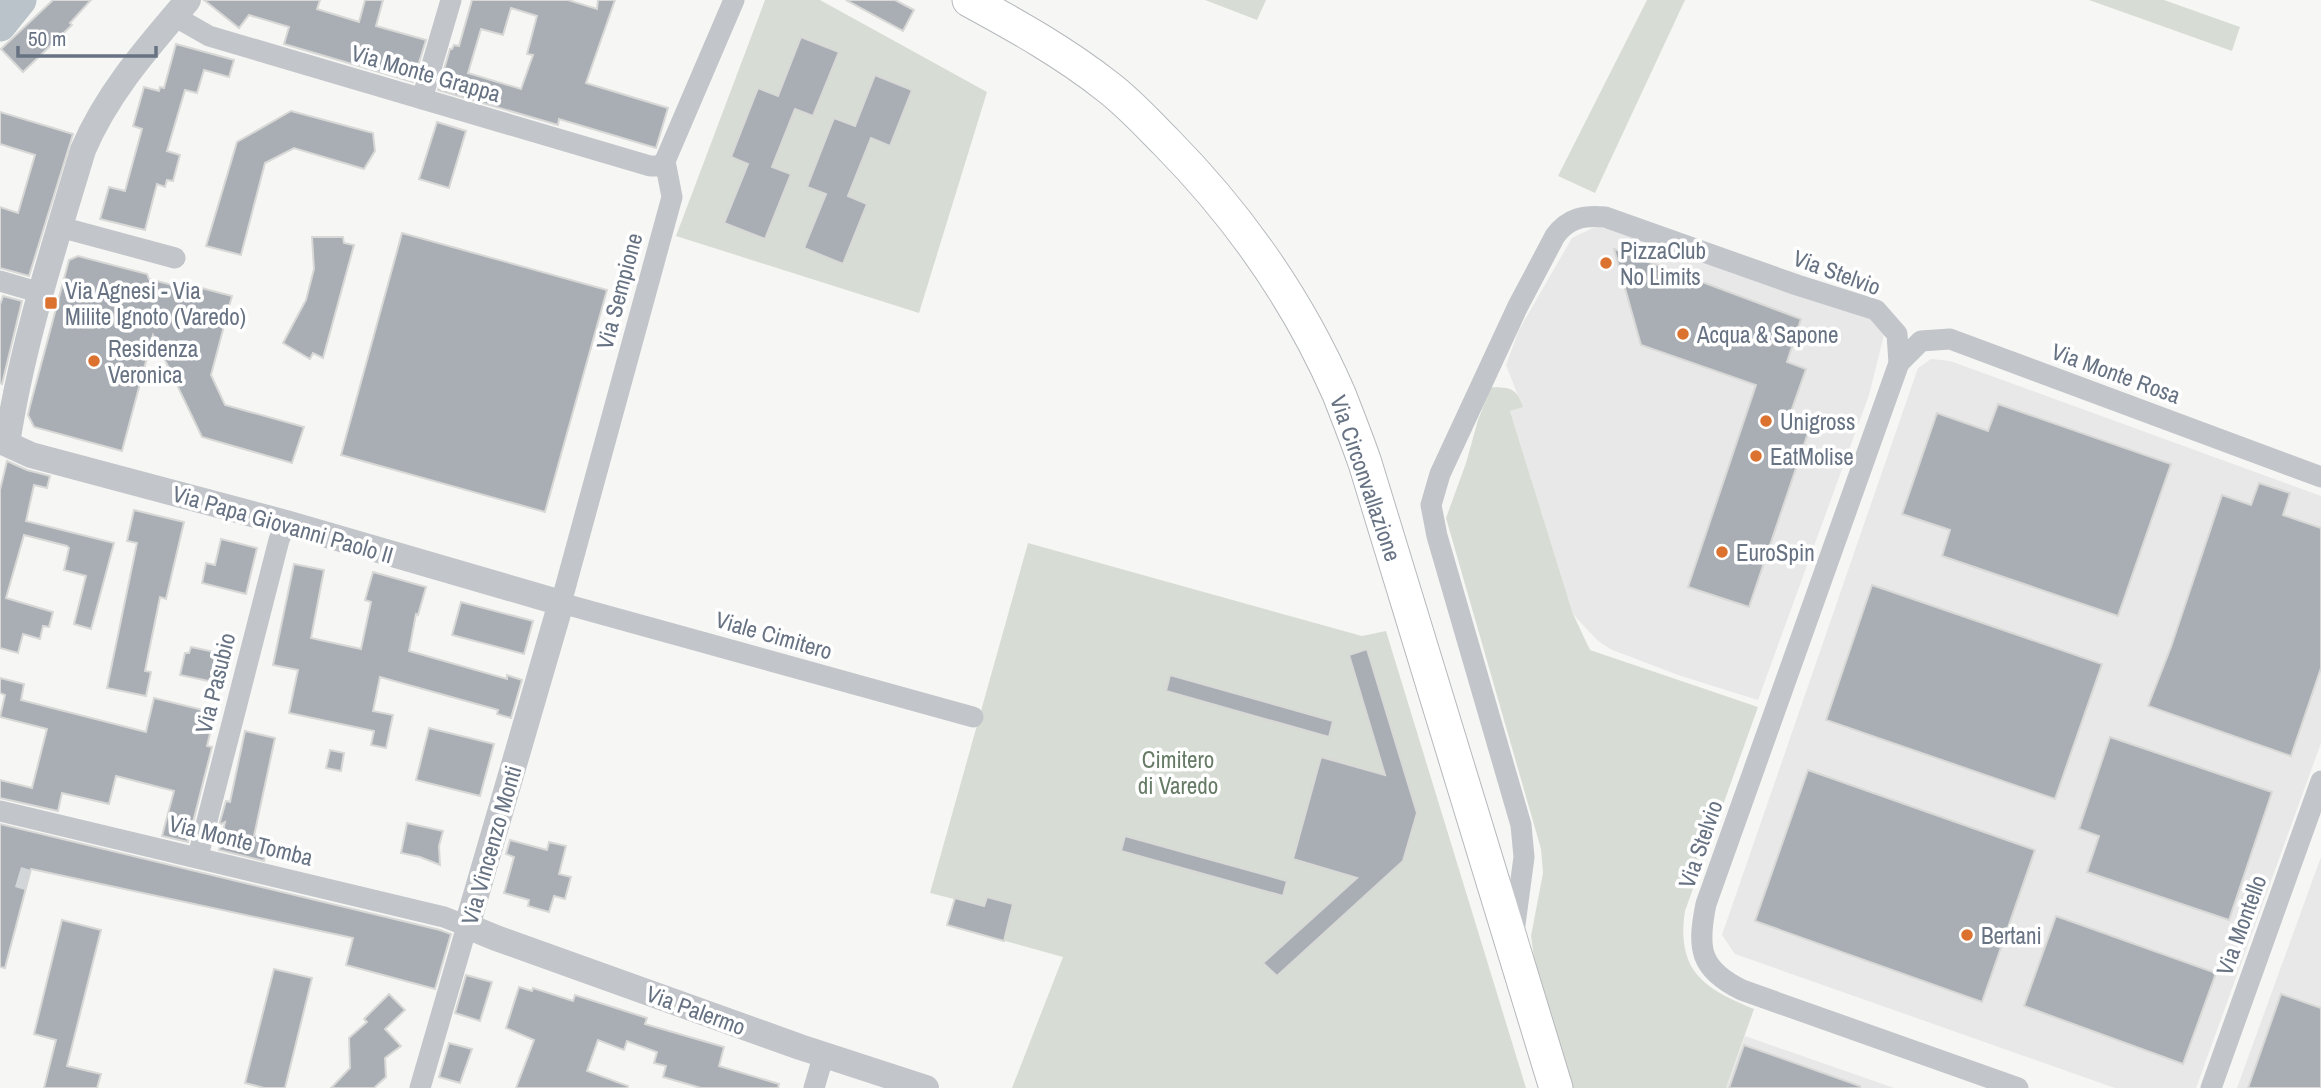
<svg xmlns="http://www.w3.org/2000/svg" width="2321" height="1088" font-family="'Archivo Narrow',sans-serif">
<style>
.built{fill:#e7e8e7}
.green{fill:#d7ddd5}
.lines{fill:none;stroke-linecap:round;stroke-linejoin:round}
.river{stroke:#bac3c9;stroke-width:33}
.building{fill:#a9aeb5;stroke:#d8d8d6;stroke-width:2;fill-rule:evenodd}
.minor-tunnel{stroke:#d2d6d8;stroke-width:21;stroke-dasharray:21 10;stroke-linecap:butt}
.primary-casing{stroke:#b5b8bd;stroke-width:35}
.minor{stroke:#c2c5c9;stroke-width:21}
.tertiary{stroke:#c2c5c9;stroke-width:26}
.primary{stroke:#fff;stroke-width:33}
.poi-dot{fill:#db722f;stroke:#fff;stroke-width:2.5}
.labels{text-anchor:middle;dominant-baseline:central;stroke-width:7;stroke-linejoin:round;paint-order:stroke}
.street-label{font-size:23px;fill:#677283;stroke:#fff}
.poi-label{font-size:23px;fill:#677283;stroke:#fff;text-anchor:start}
.park-label{font-size:23px;fill:#667b65;stroke:#fff}
</style>
<rect width="100%" height="100%" fill="#f6f7f4"/>
<g class="built">
<polygon points="1597,226 1857,310 1876,319 1884,335 1869,395 1758,700 1678,675 1610,649 1597,640 1573,614 1510,411 1522,406 1506,365 1519,330 1572,238"/>
<polygon points="1931,359 1950,361 2321,496 2321,743 2196,1088 2115,1088 1735,954 1722,935 1918,368"/>
<polygon points="2321,857 2321,1088 2237,1088"/>
<polygon points="1745,1036 1894,1088 1726,1088"/>
</g>
<g class="green">
<polygon points="765,0 820,0 987,92 919,313 676,236"/>
<polygon points="1205,0 1266,0 1257,20"/>
<polygon points="1647,0 1685,0 1595,193 1558,176"/>
<polygon points="2089,0 2164,0 2240,27 2232,51"/>
<path d="M1491,387C1511,388 1516,387 1523,407L1510,411L1573,614L1590,650L1758,707L1685,911C1676,971 1704,989 1754,1009L1726,1088H1564L1540,1002L1531,936L1543,873L1541,849L1446,518L1466,463L1478,420Z"/>
<polygon points="1028,543 1362,636 1386,631 1526,1088 1012,1088 1063,957 947,925 954,899 930,893"/>
</g>
<g class="lines">
<polyline class="river" points="0,25 20,0"/>
</g>
<g class="building">
<polygon points="53,0 91,0 70,23 72,25 23,72 1,49"/>
<polygon points="204,0 320,0 317,9 359,22 365,0 383,0 376,26 426,40 413,82 284,44 289,27 249,15 239,28"/>
<path d="M472,0H568L597,9L598,0H615L586,83L668,108L656,148L559,119L558,125L438,90L450,49H452L454,45L459,46ZM511,8L537,16L527,54L533,55L521,89L468,73L481,29L503,35Z"/>
<polygon points="846,0 895,0 914,10 903,31"/>
<polygon points="801,37 839,52 813,116 795,109 772,167 791,174 765,239 724,223 748,164 731,157 758,88 778,96"/>
<polygon points="176,44 234,60 229,77 204,70 197,93 185,90 167,151 180,155 173,181 167,180 165,187 157,184 145,230 100,219 109,187 125,191 142,129 133,126 144,87 159,91 160,87 164,88"/>
<polygon points="875,75 912,90 890,146 871,138 848,196 867,204 843,264 804,248 826,194 807,187 834,118 855,126"/>
<polygon points="291,111 373,133 375,151 364,169 294,148 265,163 241,255 206,246 237,142"/>
<polygon points="0,112 73,134 29,276 0,268 0,207 18,213 35,155 0,144"/>
<polygon points="437,122 466,131 449,188 419,179"/>
<polygon points="402,233 607,290 545,512 341,455"/>
<polygon points="312,237 343,237 344,243 354,245 323,358 313,353 310,359 283,343 306,300 314,269"/>
<polygon points="1614,249 1801,319 1787,362 1806,369 1788,420 1810,427 1749,607 1688,587 1756,385 1641,345"/>
<polygon points="78,256 147,274 149,279 188,289 190,285 232,296 211,375 225,405 304,427 292,463 202,437 153,335 122,451 34,427 28,415 30,406 69,260"/>
<polygon points="3,296 22,301 2,384 0,383 0,305"/>
<polygon points="1998,404 2171,464 2118,616 1942,556 1950,530 1902,514 1937,413 1988,431"/>
<polygon points="7,461 27,470 50,476 47,488 34,485 26,521 114,543 91,629 74,624 86,576 64,570 69,548 67,546 24,535 6,598 53,612 49,627 43,626 40,639 23,634 18,653 0,648 0,490"/>
<polygon points="2259,483 2290,493 2283,515 2321,528 2321,668 2291,756 2148,706 2171,647 2222,495 2251,505"/>
<polygon points="134,510 184,522 166,599 160,597 145,671 151,672 146,696 107,688 137,543 127,541"/>
<polygon points="221,539 257,548 246,594 202,583 206,563 215,565"/>
<polygon points="294,564 324,570 311,638 361,649 371,602 365,600 373,572 426,587 418,615 416,614 409,651 507,679 507,675 522,680 511,718 497,714 498,710 380,677 373,711 393,715 386,748 371,745 374,731 289,713 298,670 273,665"/>
<polygon points="1872,585 2102,664 2055,799 1826,720"/>
<polygon points="461,602 533,621 524,654 452,635"/>
<polygon points="191,647 224,654 222,660 227,661 223,684 180,675 185,653 189,653"/>
<polygon points="1367,649 1417,813 1403,861 1277,976 1263,963 1357,878 1293,859 1321,757 1385,775 1349,655"/>
<polygon points="1170,675 1333,721 1329,737 1166,691"/>
<polygon points="0,678 24,684 21,700 146,732 154,698 215,713 207,746 212,747 188,842 162,836 174,791 116,776 109,804 62,793 58,811 0,798 0,780 32,788 47,729 0,717 5,695 0,693"/>
<polygon points="429,728 494,744 480,796 416,780"/>
<polygon points="245,731 275,738 254,836 269,839 264,861 219,850 225,822 219,825 226,801 230,802"/>
<polygon points="2110,737 2272,792 2229,920 2087,872 2099,836 2079,829"/>
<polygon points="330,750 344,753 341,771 326,768"/>
<polygon points="1808,770 2035,850 1982,1002 1755,921"/>
<polygon points="407,823 443,831 439,846 440,865 420,857 401,853"/>
<polygon points="0,824 440,930 451,934 435,989 346,965 353,938 31,869 5,968 0,967"/>
<polygon points="1125,836 1287,881 1283,896 1121,851"/>
<polygon points="510,840 547,850 549,842 566,846 559,874 571,877 565,899 554,896 549,912 528,906 529,900 504,893 514,857 506,854"/>
<polygon points="987,897 1013,904 1004,941 947,925 955,898 984,906"/>
<polygon points="2056,916 2216,973 2183,1064 2024,1006"/>
<polygon points="62,920 101,930 67,1066 101,1074 97,1088 44,1088 56,1040 34,1034"/>
<polygon points="274,969 312,978 285,1088 264,1088 245,1083"/>
<polygon points="466,975 492,982 480,1021 455,1013"/>
<polygon points="519,987 532,991 533,988 573,1001 575,995 647,1018 645,1024 724,1047 719,1066 779,1084 778,1088 701,1088 663,1077 666,1066 654,1063 657,1052 627,1041 624,1050 598,1040 587,1071 628,1086 627,1088 516,1088 534,1040 506,1028"/>
<polygon points="389,994 405,1010 385,1029 401,1046 385,1058 386,1077 374,1088 331,1088 350,1068 349,1038 367,1022 364,1019"/>
<polygon points="2281,994 2321,1008 2321,1088 2248,1088"/>
<polygon points="449,1043 472,1049 460,1083 439,1077"/>
<polygon points="1744,1045 1860,1086 1860,1088 1729,1088"/>
</g>
<g class="lines">
<polyline class="minor-tunnel" points="18,877 28,880"/>
<g class="primary-casing">
<path id="primary" d="M969,0C1017,26 1065,53 1108,87C1129,103 1147,123 1166,142C1237,214 1298,300 1339,394C1348,417 1357,440 1365,463L1556,1088"/>
</g>
<g class="minor">
<polyline points="734,0 665,161 672,197 561,603 973,717"/>
<polyline points="174,16 209,36 650,166 659,166 665,161"/>
<polyline points="422,99 451,0"/>
<polyline points="60,227 175,258"/>
<polyline points="0,281 41,293"/>
<polyline points="1899,363 1921,341 1950,339 2321,477"/>
<polyline points="0,811 444,917 467,926 420,1088"/>
<polyline points="198,856 279,540 286,523"/>
<path d="M1514,932L1524,857L1521,825L1437,536L1431,505L1440,474L1518,306L1555,236C1568,218 1584,215 1605,217L1797,285L1876,310L1897,334L1899,363L1706,904C1697,948 1699,969 1742,990L2018,1088"/>
<polyline points="814,1088 824,1054"/>
<polyline points="2211,1088 2321,781"/>
</g>
<path class="tertiary" d="M188,0C148,47 107,93 83,150C54,247 22,344 7,444L31,455L286,523L561,603L467,926L496,938L800,1047L926,1088"/>
<use href="#primary" class="primary"/>
</g>
<g class="poi-dot">
<circle cx="1606" cy="263" r="7"/>
<rect x="44" y="296" width="14" height="14" rx="3.5"/>
<circle cx="1683" cy="334" r="7"/>
<circle cx="94" cy="361" r="7"/>
<circle cx="1766" cy="421" r="7"/>
<circle cx="1756" cy="456" r="7"/>
<circle cx="1722" cy="552" r="7"/>
<circle cx="1967" cy="935" r="7"/>
</g>
<g class="labels">
<g class="street-label">
<text transform="translate(426 73) rotate(16)">Via Monte Grappa</text>
<text transform="translate(1837 272) rotate(20)">Via Stelvio</text>
<text transform="translate(619 291) rotate(-75)">Via Sempione</text>
<text transform="translate(2116 373) rotate(20)">Via Monte Rosa</text>
<text transform="translate(1366 478) rotate(71)">Via Circonvallazione</text>
<text transform="translate(283 524) rotate(16)">Via Papa Giovanni Paolo II</text>
<text transform="translate(774 635) rotate(16)">Viale Cimitero</text>
<text transform="translate(215 683) rotate(-76)">Via Pasubio</text>
<text transform="translate(241 840) rotate(14)">Via Monte Tomba</text>
<text transform="translate(1700 844) rotate(-71)">Via Stelvio</text>
<text transform="translate(491 845) rotate(-74)">Via Vincenzo Monti</text>
<text transform="translate(2241 925) rotate(-70)">Via Montello</text>
<text transform="translate(696 1010) rotate(20)">Via Palermo</text>
</g>
<g class="poi-label">
<text x="1620" y="250">PizzaClub<tspan x="1620" dy="26">No Limits</tspan></text>
<text x="65" y="290">Via Agnesi - Via<tspan x="65" dy="26">Milite Ignoto (Varedo)</tspan></text>
<text x="1697" y="334">Acqua &amp; Sapone</text>
<text x="108" y="348">Residenza<tspan x="108" dy="26">Veronica</tspan></text>
<text x="1780" y="421">Unigross</text>
<text x="1770" y="456">EatMolise</text>
<text x="1736" y="552">EuroSpin</text>
<text x="1981" y="935">Bertani</text>
</g>
<g class="park-label">
<text x="1178" y="759">Cimitero<tspan x="1178" dy="26">di Varedo</tspan></text>
</g>
</g>
<path d="M18 46v10h138v-10" fill="none" stroke="#677283" stroke-width="3.5"/>
<text x="28" y="46" font-size="21" fill="#677283" stroke="#ffffff" stroke-width="5" paint-order="stroke">50 m</text>
</svg>
